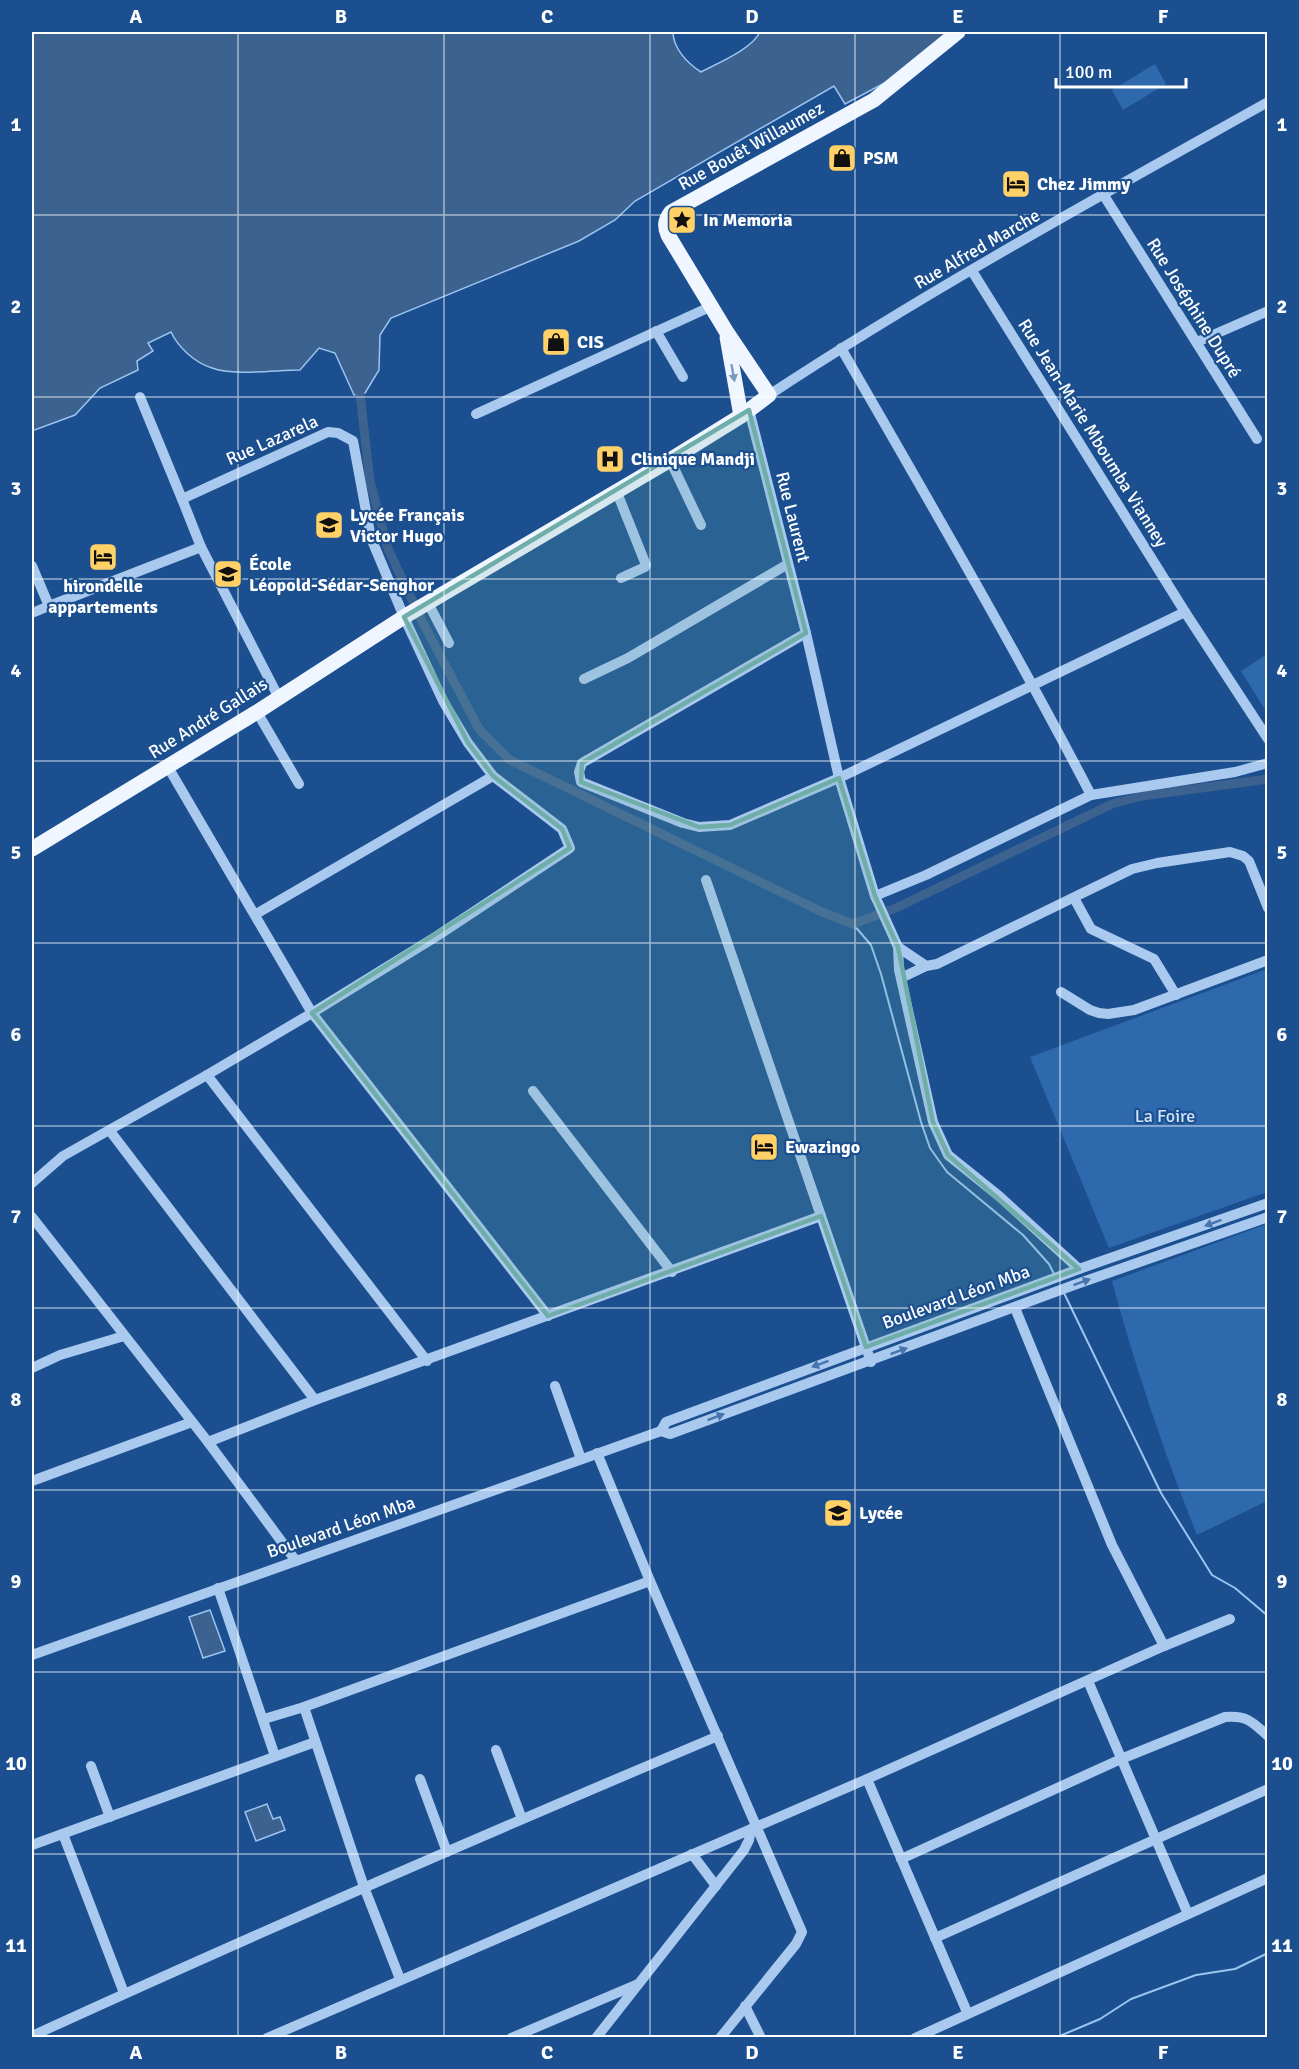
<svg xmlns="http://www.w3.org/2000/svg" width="1299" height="2069" font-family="Signika,sans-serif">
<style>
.green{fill:#2e69ad}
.water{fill:#3c6290;stroke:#9cc4f0;stroke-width:1.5}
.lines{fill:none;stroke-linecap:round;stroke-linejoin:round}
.stream{stroke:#9cc4f0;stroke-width:2}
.canal{stroke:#3c6290;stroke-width:9}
.minor{stroke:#a9c9ee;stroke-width:10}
.major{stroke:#f0f6ff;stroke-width:15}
.oneway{fill:#7b9ac1}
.oneway2{fill:#4674ac}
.marked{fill:#6fada8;fill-opacity:0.2;stroke:#6fada8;stroke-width:4.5;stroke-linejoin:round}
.grid{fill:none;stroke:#fff;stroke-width:1.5;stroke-opacity:0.55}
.labels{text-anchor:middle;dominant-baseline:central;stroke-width:4.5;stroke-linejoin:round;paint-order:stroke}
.street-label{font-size:18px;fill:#fff;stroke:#1b4f8f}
.poi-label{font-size:18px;font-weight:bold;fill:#fff;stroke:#1b4f8f;text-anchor:start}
.park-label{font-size:18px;fill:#cfe3fa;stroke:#1b4f8f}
.neatline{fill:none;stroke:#fff;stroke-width:2}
.grid-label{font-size:20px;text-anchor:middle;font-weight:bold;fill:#fff}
</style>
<rect width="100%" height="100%" fill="#1b4f8f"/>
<g class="green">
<polygon points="1155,64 1166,84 1123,110 1112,90"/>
<polygon points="1267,654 1267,713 1241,671"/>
<polygon points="1267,969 1267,1192 1109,1248 1030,1057"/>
<path d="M1267,1224V1501L1197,1535C1164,1453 1135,1367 1112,1281Z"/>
</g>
<g class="water">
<path d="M32,32H673C673,48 687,63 701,72C718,63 752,49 760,32H948L892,79L845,104L834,86L635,201L615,220L579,241L391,318L380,335L379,370L365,393L354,395L335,353L319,348L300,370C276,370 233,376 212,368C195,363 178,347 171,332L148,343L153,351L137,361L138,370L100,388L75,415L32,431Z"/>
<polygon points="210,1610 225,1651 203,1658 189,1617"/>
<polygon points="267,1804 273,1819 280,1817 285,1830 256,1841 245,1812"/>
</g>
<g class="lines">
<g class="stream">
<polyline points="853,924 871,945 881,974 921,1122 930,1148 947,1172 1023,1235 1049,1264 1055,1276"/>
<polyline points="1063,1291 1161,1493 1212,1575 1235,1588 1268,1616"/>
<polyline points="1055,2038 1100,2019 1131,1999 1196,1975 1235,1969 1268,1953"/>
</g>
<polyline class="canal" points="360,394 370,481 388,549 423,623 479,729 510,760 822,912 853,924 896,908 1112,804 1142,796 1268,779"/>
<g class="minor">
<polyline points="1103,194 1257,439"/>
<polyline points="972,271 1185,612 1268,739"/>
<polyline points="656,331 683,377"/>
<polyline points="1197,342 1268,311"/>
<path d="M841,348C926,496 1012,643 1091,795"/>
<path d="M769,395C930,289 1100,196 1268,102"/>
<polyline points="140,397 182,499"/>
<polyline points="749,410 806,633 839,778 875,896 898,947 926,966 937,964 1132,869 1157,863 1230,852 1243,856 1249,861 1268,908"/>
<polyline points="476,414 712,306"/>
<polyline points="670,460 701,525"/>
<polyline points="616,490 646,565 645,567 621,578"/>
<polyline points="32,566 49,606 201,547 279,698"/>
<polyline points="428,603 449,643"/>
<polyline points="32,613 49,606"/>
<polyline points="806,633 582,763 579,772 581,782 683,823 699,827 730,825 839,778 1185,612"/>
<polyline points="584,679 628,658 788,564"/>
<polyline points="257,712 299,784"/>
<polyline points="168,767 312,1013 548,1316"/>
<polyline points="706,880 871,1362"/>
<polyline points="875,896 926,875 1091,795 1235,772 1268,763"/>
<polyline points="1074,898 1091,929 1154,959 1176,995"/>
<polyline points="256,914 493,776"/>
<polyline points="898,947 899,970 933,1122 948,1155 999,1196 1079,1269"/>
<polyline points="901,978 926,966"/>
<polyline points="1061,992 1090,1010 1099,1013 1108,1014 1134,1010 1268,960"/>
<polyline points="207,1075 427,1361"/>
<polyline points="533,1091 672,1272"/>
<polyline points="110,1131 315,1400"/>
<polyline points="32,1183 63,1156 207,1075 312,1013 437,936 570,848 562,829 493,776 468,743 443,701 404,617 371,538 353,441 338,433 328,432 182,499 201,547"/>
<polyline points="32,1217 208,1442 296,1561"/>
<polyline points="1015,1308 1112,1545 1164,1646"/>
<polyline points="32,1368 60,1355 124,1336"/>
<polyline points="555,1386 581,1459"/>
<polyline points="661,1431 666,1422 1079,1269 1268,1203"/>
<polyline points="208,1442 315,1400 821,1216"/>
<polyline points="597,1453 650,1581 802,1932 796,1944 720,2038"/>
<polyline points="32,1481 192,1422"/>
<polyline points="218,1588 275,1756"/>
<polyline points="32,1655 661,1431 670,1434 1074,1285 1268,1217"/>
<polyline points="1088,1681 1188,1914"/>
<polyline points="304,1707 364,1887 400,1979"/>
<polyline points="264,1719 304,1707 650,1581"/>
<polyline points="496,1750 522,1819"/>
<polyline points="91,1766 110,1817"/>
<polyline points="420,1779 447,1852"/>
<polyline points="867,1779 967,2012"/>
<polyline points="63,1834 124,1993"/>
<polyline points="32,1845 315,1742"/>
<polyline points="692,1854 716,1886"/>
<path d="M901,1859L1121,1759L1225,1717C1247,1715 1252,1722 1268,1736"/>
<polyline points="935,1938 1268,1789"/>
<polyline points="745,2006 761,2038"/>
<path d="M32,2036C259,1932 488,1833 718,1736"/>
<polyline points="267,2038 867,1779 1164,1646 1230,1619"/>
<polyline points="511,2038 638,1984"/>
<polyline points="596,2038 744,1850 749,1840 751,1829"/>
<polyline points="915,2038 1268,1878"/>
</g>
<g class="major">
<polyline points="727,337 741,416"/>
<path d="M32,849L257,712L407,615L670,460L741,416L769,395L726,331L668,235C664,226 665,220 671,212L874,100L958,32"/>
</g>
</g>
<defs><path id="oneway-solid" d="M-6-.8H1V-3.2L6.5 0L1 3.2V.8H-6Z" transform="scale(1.5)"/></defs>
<use class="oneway" href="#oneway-solid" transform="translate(733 373) rotate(80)"/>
<g class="oneway2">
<use href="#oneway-solid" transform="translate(1213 1223) rotate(160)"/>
<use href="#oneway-solid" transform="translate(1082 1282) rotate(-20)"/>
<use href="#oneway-solid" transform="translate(899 1351) rotate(-20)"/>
<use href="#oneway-solid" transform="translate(820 1364) rotate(160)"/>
<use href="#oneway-solid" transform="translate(716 1417) rotate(-21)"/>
</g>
<path class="marked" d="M749,410L806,633L582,763L581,782L699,827L730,825L839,778L875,896L898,947L933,1122L948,1155L1079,1269L866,1347L821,1216L548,1316L312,1013L570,848L562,829L493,776L468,743L404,617Z"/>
<path class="grid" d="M238,32V2038M444,32V2038M650,32V2038M855,32V2038M1060,32V2038M32,215H1268M32,397H1268M32,579H1268M32,761H1268M32,943H1268M32,1126H1268M32,1308H1268M32,1490H1268M32,1672H1268M32,1854H1268"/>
<defs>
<g id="shop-square" transform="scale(1.5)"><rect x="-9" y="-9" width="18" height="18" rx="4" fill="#ffd166" stroke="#1b4f8f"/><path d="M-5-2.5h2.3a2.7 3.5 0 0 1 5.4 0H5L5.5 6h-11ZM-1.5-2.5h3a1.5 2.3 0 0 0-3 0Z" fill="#111"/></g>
<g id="hotel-square" transform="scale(1.5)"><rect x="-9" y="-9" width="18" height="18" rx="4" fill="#ffd166" stroke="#1b4f8f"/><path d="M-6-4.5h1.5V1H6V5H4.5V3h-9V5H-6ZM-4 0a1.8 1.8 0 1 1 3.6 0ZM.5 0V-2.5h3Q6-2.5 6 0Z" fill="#111"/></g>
<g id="sight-square" transform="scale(1.5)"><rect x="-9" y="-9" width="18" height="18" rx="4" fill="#ffd166" stroke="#1b4f8f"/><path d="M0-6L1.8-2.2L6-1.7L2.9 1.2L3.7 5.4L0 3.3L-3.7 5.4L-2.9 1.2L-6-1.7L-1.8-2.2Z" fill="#111"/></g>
<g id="hospital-square" transform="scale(1.5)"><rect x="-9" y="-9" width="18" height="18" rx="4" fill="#ffd166" stroke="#1b4f8f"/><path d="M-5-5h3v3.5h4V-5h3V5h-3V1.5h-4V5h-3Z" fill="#111"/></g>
<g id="school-square" transform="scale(1.5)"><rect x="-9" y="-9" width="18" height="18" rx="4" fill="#ffd166" stroke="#1b4f8f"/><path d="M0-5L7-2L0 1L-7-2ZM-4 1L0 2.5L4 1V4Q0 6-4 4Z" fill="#111"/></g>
</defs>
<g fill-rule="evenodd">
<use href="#shop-square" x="842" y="158"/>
<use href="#hotel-square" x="1016" y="184"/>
<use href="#sight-square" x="682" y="220"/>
<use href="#shop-square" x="556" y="342"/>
<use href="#hospital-square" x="610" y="459"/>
<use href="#school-square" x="329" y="525"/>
<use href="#hotel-square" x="103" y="557"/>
<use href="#school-square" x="228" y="574"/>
<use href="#hotel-square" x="764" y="1147"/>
<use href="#school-square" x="838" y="1513"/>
</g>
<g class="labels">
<g class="street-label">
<text transform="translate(751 146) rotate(-29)">Rue Bouêt Willaumez</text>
<text transform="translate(977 249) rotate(-30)">Rue Alfred Marche</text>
<text transform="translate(1194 308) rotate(58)">Rue Joséphine Dupré</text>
<text transform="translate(1093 433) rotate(58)">Rue Jean-Marie Mboumba Vianney</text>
<text transform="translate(272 440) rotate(-24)">Rue Lazarela</text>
<text transform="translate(793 517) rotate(76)">Rue Laurent</text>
<text transform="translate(208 718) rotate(-32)">Rue André Gallais</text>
<text transform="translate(956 1297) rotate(-20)">Boulevard Léon Mba</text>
<text transform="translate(341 1527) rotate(-19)">Boulevard Léon Mba</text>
</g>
<g class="poi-label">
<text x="863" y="158">PSM</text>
<text x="1037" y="184">Chez Jimmy</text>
<text x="703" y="220">In Memoria</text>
<text x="577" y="342">CIS</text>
<text x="631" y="459">Clinique Mandji</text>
<text x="350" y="515">Lycée Français<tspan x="350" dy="21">Victor Hugo</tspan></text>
<text x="249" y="564">École<tspan x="249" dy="21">Léopold-Sédar-Senghor</tspan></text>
<text x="103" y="586" text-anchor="middle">hirondelle<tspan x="103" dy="21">appartements</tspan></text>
<text x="785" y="1147">Ewazingo</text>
<text x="859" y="1513">Lycée</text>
</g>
<g class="park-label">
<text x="1165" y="1116">La Foire</text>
</g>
</g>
<rect width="1299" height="2069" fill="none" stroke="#1b4f8f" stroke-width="66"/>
<path d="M1056 78v9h130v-9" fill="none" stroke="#ffffff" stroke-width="3"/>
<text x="1065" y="78" font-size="18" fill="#ffffff" stroke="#1b4f8f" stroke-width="4.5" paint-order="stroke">100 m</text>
<rect x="33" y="33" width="1233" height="2003" class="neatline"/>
<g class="grid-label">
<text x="136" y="23">A</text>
<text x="341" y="23">B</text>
<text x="547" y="23">C</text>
<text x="752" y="23">D</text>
<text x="958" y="23">E</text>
<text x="1163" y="23">F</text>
<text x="16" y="131">1</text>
<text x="1282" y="131">1</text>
<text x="16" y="313">2</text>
<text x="1282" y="313">2</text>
<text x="16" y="495">3</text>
<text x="1282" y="495">3</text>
<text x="16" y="677">4</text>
<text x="1282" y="677">4</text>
<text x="16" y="859">5</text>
<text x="1282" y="859">5</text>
<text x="16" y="1041">6</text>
<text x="1282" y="1041">6</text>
<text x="16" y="1223">7</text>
<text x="1282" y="1223">7</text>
<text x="16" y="1406">8</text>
<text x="1282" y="1406">8</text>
<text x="16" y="1588">9</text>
<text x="1282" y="1588">9</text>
<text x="16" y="1770">10</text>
<text x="1282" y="1770">10</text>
<text x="16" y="1952">11</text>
<text x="1282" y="1952">11</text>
<text x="136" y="2059">A</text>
<text x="341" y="2059">B</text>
<text x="547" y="2059">C</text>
<text x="752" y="2059">D</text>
<text x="958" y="2059">E</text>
<text x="1163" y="2059">F</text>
</g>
</svg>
